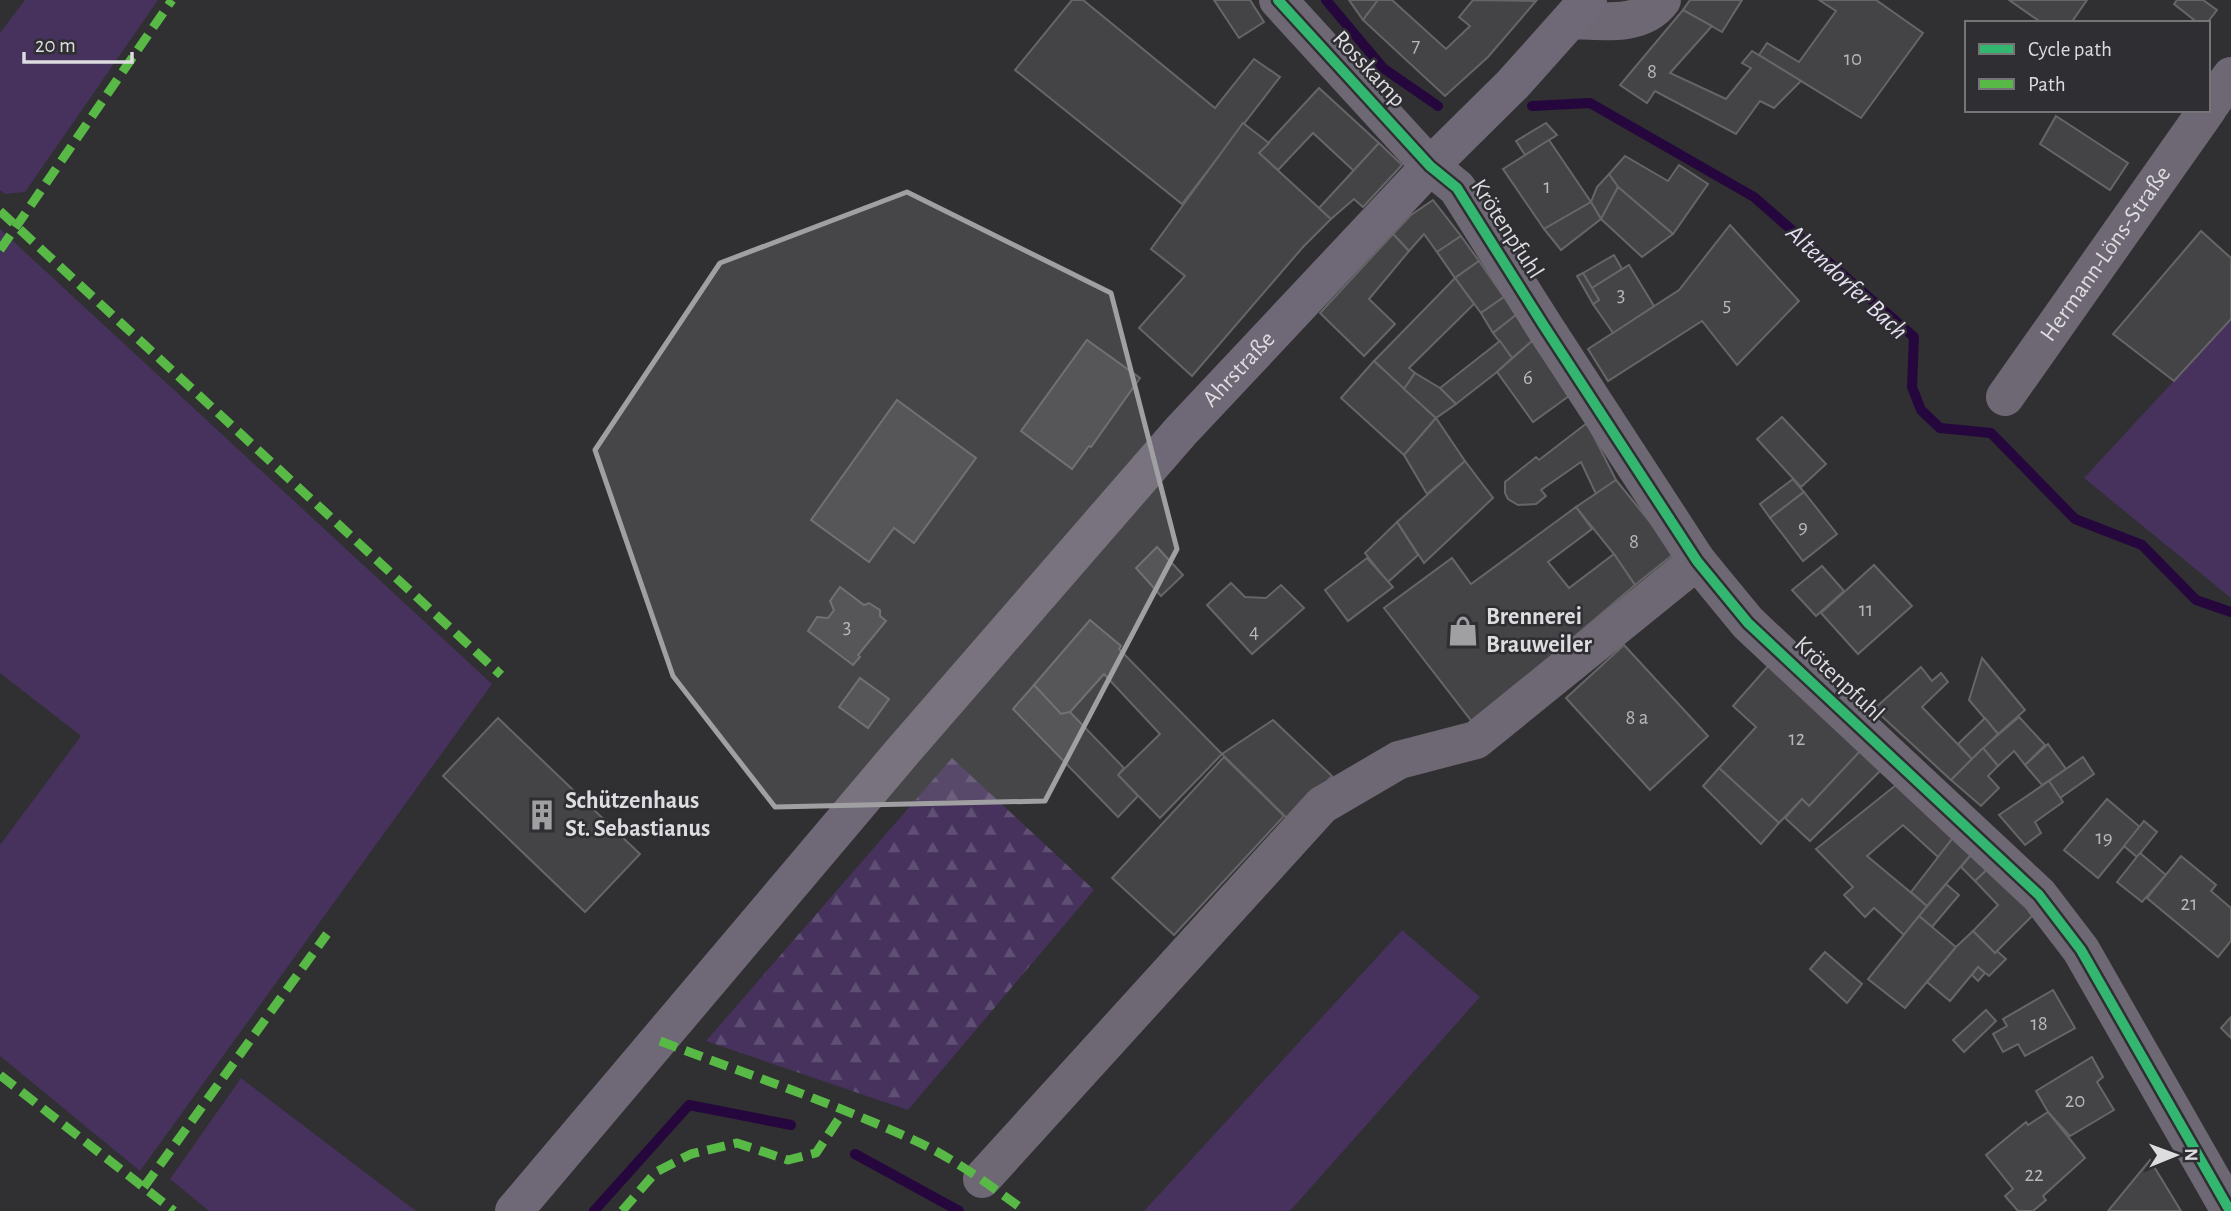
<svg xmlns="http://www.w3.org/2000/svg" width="2231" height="1211" font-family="'Alegreya Sans',sans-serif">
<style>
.grass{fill:#46325d}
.forest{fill:url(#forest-firs)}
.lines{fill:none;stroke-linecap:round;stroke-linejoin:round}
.stream{stroke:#25073d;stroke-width:10}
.building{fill:#444345;stroke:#666567;stroke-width:2}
.minor{stroke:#6e6875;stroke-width:38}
.major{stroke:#6f6877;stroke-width:38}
.quiet{stroke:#58b947;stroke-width:9;stroke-dasharray:18 9;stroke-linecap:butt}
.cycleway-casing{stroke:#2f2e32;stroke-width:15}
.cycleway{stroke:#33b770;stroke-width:10}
.marked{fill:#a09fa2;fill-opacity:0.2;stroke:#a09fa2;stroke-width:5;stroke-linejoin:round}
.labels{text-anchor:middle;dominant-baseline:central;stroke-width:5;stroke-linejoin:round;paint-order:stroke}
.number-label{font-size:21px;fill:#b7b6b8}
.street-label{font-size:24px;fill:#dddcdf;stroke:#2f2e32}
.poi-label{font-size:24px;font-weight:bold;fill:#dddcdf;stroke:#2f2e32;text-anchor:start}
.water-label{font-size:26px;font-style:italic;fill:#e7dff2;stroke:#2f2e32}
</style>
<defs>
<pattern id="forest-firs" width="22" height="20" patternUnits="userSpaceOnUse" patternTransform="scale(1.75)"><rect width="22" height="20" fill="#46325d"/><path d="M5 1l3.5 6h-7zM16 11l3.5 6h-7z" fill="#604f74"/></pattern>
</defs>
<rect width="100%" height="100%" fill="#302f31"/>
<g class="grass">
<polygon points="25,0 158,0 25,192 5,194 0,190 0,33"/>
<polygon points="0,229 492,684 140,1171 0,1056 0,845 81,736 0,673"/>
<polygon points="2231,319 2231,598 2084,478"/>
<polygon points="1402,930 1480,997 1290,1211 1144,1211"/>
<polygon points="241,1078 416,1211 209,1211 170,1179"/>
</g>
<polygon class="forest" points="952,758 1094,890 908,1110 706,1041"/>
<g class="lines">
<g class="stream">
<polyline points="1326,0 1383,68 1438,106"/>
<polyline points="1532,106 1590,103 1754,197 1914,337 1912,387 1921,410 1940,428 1991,433 2075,519 2142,545 2196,600 2231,612"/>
<polyline points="855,1154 959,1211"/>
<polyline points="594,1211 689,1105 791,1125"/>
</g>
</g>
<g class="building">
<polygon points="1072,0 1083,0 1215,108 1254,59 1280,77 1182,204 1015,70"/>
<polygon points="1214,0 1250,0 1264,22 1239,38"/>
<polygon points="1349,0 1378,0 1363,20"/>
<polygon points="1378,0 1392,0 1446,49 1470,26 1459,17 1473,0 1536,1 1488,57 1445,96 1363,20"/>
<polygon points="1690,0 1742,0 1722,32 1683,10"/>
<polygon points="1819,0 1876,0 1923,33 1861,118 1759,55 1767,43 1799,62 1836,11"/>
<polygon points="2009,0 2087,0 2071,23 2042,23"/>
<polygon points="2177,0 2203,0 2217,10 2207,23 2198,23 2174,4"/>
<polygon points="1683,10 1712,26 1670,73 1726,99 1751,68 1742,63 1752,51 1801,81 1774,108 1760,101 1736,134 1655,91 1647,103 1620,85"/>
<polygon points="1319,88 1379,143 1354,171 1313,133 1278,170 1259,153"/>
<polygon points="2056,116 2128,163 2110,190 2040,144"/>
<polygon points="1243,123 1269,143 1259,153 1331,219 1303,247 1192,376 1139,328 1185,276 1151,249"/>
<polygon points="1546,123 1557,135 1525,155 1516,141"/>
<polygon points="1549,140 1591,202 1544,229 1503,169"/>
<polygon points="1379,143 1402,165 1363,207 1354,199 1331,219 1319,208"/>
<polygon points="1625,156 1668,181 1679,165 1708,184 1673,234 1618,187 1609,174"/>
<polygon points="1609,174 1618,187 1601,219 1591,202 1597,187"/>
<polygon points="1618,187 1673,234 1642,257 1601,219"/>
<polygon points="1433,200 1461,236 1437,252 1424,234 1409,251 1393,234 1411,215"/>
<polygon points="1591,202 1601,219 1561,250 1544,229"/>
<polygon points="1730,225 1799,301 1737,365 1702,321 1608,381 1588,349 1679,290"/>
<polygon points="2201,231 2231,258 2231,319 2174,381 2113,334"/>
<polygon points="1393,234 1409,251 1369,299 1395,324 1364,356 1320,313"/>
<polygon points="1461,236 1479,261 1455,278 1437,252"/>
<polygon points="1614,255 1622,269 1592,288 1583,273"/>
<polygon points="1479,261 1504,297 1481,313 1455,278"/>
<polygon points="1629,265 1654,306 1613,333 1593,304 1599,300 1592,288"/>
<polygon points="1583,273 1599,300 1593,304 1577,276"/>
<polygon points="1455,278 1474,304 1409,368 1415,373 1404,389 1374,361"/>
<polygon points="1504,297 1516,315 1493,333 1481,313"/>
<polygon points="1516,315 1532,341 1512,358 1493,333"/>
<polygon points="1087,340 1140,378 1091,447 1089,446 1072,469 1021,431"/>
<polygon points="1500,341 1512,358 1497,372 1456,404 1440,388"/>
<polygon points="1532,341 1569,396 1533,422 1497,372"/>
<polygon points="1374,361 1436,418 1404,455 1341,398"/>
<polygon points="1415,373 1440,388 1456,404 1436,418 1404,389"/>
<polygon points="897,400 976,458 914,543 894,528 869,562 811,520"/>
<polygon points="1782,417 1826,464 1801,487 1757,439"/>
<polygon points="1436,418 1465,461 1427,494 1404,455"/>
<polygon points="1587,423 1616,480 1596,494 1581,462 1541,490 1546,496 1536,504 1518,505 1508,499 1505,493 1505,482 1536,457 1539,460"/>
<polygon points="1465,461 1493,498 1424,563 1397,522"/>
<polygon points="1793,479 1804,492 1770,518 1760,504"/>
<polygon points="1616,480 1675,553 1635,585 1614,554 1576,507"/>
<polygon points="1804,492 1837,534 1803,561 1770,518"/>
<polygon points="1576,507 1592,529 1548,562 1569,588 1614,554 1635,585 1473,723 1384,608 1452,558 1471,584"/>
<polygon points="1397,522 1418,555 1388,582 1365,553"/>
<polygon points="1157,547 1183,575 1161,596 1136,568"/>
<polygon points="1367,558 1393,587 1348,621 1325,590"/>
<polygon points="1874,565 1912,606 1858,654 1821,613"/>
<polygon points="1822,566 1844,591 1816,616 1792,590"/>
<polygon points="1231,583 1245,597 1266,598 1281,585 1304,608 1252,654 1207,605"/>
<polygon points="840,587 864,605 869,603 880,610 880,616 886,621 858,655 860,657 853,665 808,631 817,617 828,618 834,610 830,601"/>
<polygon points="1090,620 1121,646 1119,649 1222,754 1160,818 1118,775 1160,734 1104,674 1070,712 1061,714 1034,685"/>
<polygon points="1624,645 1708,736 1650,790 1566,698"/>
<polygon points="1982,658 2025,710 1998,734 1969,700"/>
<polygon points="1770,664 1862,749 1809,806 1802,799 1779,823 1719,768 1756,727 1733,706"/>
<polygon points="1921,667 1932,681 1941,673 1948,682 1922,707 1972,759 1951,780 1874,709"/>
<polygon points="860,678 889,699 868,728 839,707"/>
<polygon points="1034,685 1061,714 1070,712 1124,768 1118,775 1138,796 1118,817 1013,709"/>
<polygon points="2019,717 2045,745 2025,765 2014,751 1998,766 1983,748"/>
<polygon points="498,718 640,854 585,912 443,776"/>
<polygon points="1985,718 1998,734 1972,759 1958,744"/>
<polygon points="1273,720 1332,776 1290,821 1222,754"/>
<polygon points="2048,744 2066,769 2042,785 2025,765"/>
<polygon points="1983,748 1998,766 1988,776 1999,788 1981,806 1951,780"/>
<polygon points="1862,749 1884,767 1810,841 1785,818 1802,799 1809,806"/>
<polygon points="1224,757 1284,816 1174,935 1112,878"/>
<polygon points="2083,757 2094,774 2060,798 2049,781"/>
<polygon points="1719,768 1779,823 1761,844 1703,786"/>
<polygon points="1901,781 1956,834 1938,857 1903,825 1867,856 1927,906 1904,935 1874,908 1865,917 1844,895 1853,887 1816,849"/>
<polygon points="2049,781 2063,802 2035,822 2041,833 2025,845 1999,815"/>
<polygon points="2107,799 2140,827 2098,878 2064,850"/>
<polygon points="2144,821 2157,832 2137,857 2124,846"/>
<polygon points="1956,834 1975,850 1927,906 1911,892"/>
<polygon points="1975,850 1991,866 1975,881 1961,867"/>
<polygon points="2140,853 2166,875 2142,902 2117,882"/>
<polygon points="2181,856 2216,885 2211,891 2231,908 2231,941 2218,957 2147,898"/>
<polygon points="1991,866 2037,911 1995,953 1973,931 1998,905 1975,881"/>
<polygon points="1946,884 1959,895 1932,927 1919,916"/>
<polygon points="1919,916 1956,947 1905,1008 1868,979"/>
<polygon points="1973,931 1995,953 1997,951 2006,959 1989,976 1978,967 1950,1001 1927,982 1956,947"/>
<polygon points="1825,952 1862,984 1847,1003 1810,969"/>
<polygon points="1978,967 1985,973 1978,981 1972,975"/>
<polygon points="2053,990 2075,1028 2025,1056 2018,1044 2003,1052 1993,1034 2007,1026 2003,1019"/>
<polygon points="1986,1010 1996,1021 1964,1052 1953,1040"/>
<polygon points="2231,1017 2231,1038 2221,1028"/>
<polygon points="2092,1057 2103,1077 2097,1082 2114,1110 2070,1136 2048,1112 2036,1091"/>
<polygon points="2048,1112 2085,1158 2043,1196 2046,1200 2033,1211 2018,1211 2005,1196 2013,1189 1986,1155 2026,1122 2028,1125"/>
<polygon points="2150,1160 2181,1211 2108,1211"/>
</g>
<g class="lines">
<g class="minor">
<polyline points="1278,0 1430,166 1457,188 1544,326 1697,561 1748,623 2039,895 2081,950 2230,1211"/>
<path d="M1571,20C1600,21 1642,28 1662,0"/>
<polyline points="2208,108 2231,76"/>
<path id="s1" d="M2005,397L2207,110"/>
<polyline points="982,1179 1322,805 1399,760 1476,740 1697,561"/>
</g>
<path class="major" id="s2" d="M514,1211L903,751L1181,431L1430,166L1513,84L1588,0"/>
<g class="quiet">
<polyline points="0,211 501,675"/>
<polyline points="0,250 172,0"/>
<path d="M660,1041C746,1074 834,1103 918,1142C956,1160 991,1186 1025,1211"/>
<polyline points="0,1075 174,1211"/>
<polyline points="144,1187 327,934"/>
<polyline points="622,1211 656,1172 691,1154 737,1143 788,1160 816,1153 844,1111"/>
</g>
<g class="cycleway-casing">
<polyline id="cycleway" points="1278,0 1430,166 1457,188 1544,326 1697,561 1748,623 2039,895 2081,950 2230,1211"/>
</g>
<use href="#cycleway" class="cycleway"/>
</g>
<path class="marked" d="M907,192L1111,293L1177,549L1045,801L775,807L673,676L595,450L720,263Z"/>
<defs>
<g id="shop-bare" transform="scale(2.415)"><path d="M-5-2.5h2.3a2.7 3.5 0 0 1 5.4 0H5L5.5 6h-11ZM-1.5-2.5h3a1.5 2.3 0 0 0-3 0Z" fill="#a09fa2" stroke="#2f2e32" stroke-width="2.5" paint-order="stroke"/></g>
<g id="building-bare" transform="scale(2.415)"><path d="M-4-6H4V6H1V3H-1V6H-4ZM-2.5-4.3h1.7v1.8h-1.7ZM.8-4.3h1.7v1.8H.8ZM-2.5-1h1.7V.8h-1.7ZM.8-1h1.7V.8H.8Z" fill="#a09fa2" stroke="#2f2e32" stroke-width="2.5" paint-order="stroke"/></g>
</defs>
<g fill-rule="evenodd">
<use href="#shop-bare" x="1463" y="631"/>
<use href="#building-bare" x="542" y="815"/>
</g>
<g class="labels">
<g class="number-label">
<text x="1416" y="45">7</text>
<text x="1853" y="58">10</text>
<text x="1652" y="71">8</text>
<text x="1547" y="186">1</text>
<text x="1621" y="294">3</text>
<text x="1727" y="304">5</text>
<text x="1528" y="377">6</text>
<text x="1803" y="526">9</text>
<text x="1634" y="541">8</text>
<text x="1866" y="609">11</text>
<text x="847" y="626">3</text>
<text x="1254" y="631">4</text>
<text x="1637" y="717">8 a</text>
<text x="1797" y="738">12</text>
<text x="2104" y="837">19</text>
<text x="2189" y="903">21</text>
<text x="2039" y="1023">18</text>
<text x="2075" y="1100">20</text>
<text x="2034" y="1174">22</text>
</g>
<g class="street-label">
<text transform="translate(1369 69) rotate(47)">Rosskamp</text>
<text transform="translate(1507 229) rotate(57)">Krötenpfuhl</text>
<text stroke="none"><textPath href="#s1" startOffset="175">Hermann-Löns-Straße</textPath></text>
<text stroke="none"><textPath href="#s2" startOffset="1111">Ahrstraße</textPath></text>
<text transform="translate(1839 679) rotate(43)">Krötenpfuhl</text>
</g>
<g class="poi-label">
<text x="1486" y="617">Brennerei<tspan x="1486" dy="28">Brauweiler</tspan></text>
<text x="565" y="801">Schützenhaus<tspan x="565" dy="28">St. Sebastianus</tspan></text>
</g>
<g class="water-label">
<text transform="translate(1847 282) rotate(43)">Altendorfer Bach</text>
</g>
</g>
<rect x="1965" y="21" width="245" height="91" fill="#2f2e32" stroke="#757477" stroke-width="2"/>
<rect x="1979" y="44" width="35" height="10" fill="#33b770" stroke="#757477" stroke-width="2"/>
<text x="2028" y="56" font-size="21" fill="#dddcdf">Cycle path</text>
<rect x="1979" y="79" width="35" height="10" fill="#58b947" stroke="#757477" stroke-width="2"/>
<text x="2028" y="91" font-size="21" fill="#dddcdf">Path</text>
<g transform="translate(2175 1155) rotate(89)" stroke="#2f2e32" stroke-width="5" paint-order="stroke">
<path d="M0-5L12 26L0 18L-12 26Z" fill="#dddcdf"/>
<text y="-10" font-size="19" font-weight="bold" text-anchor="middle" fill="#dddcdf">N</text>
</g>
<path d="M24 52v10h108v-10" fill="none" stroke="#dddcdf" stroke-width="3.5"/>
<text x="35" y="52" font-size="21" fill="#dddcdf" stroke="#2f2e32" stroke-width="5" paint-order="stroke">20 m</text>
</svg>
